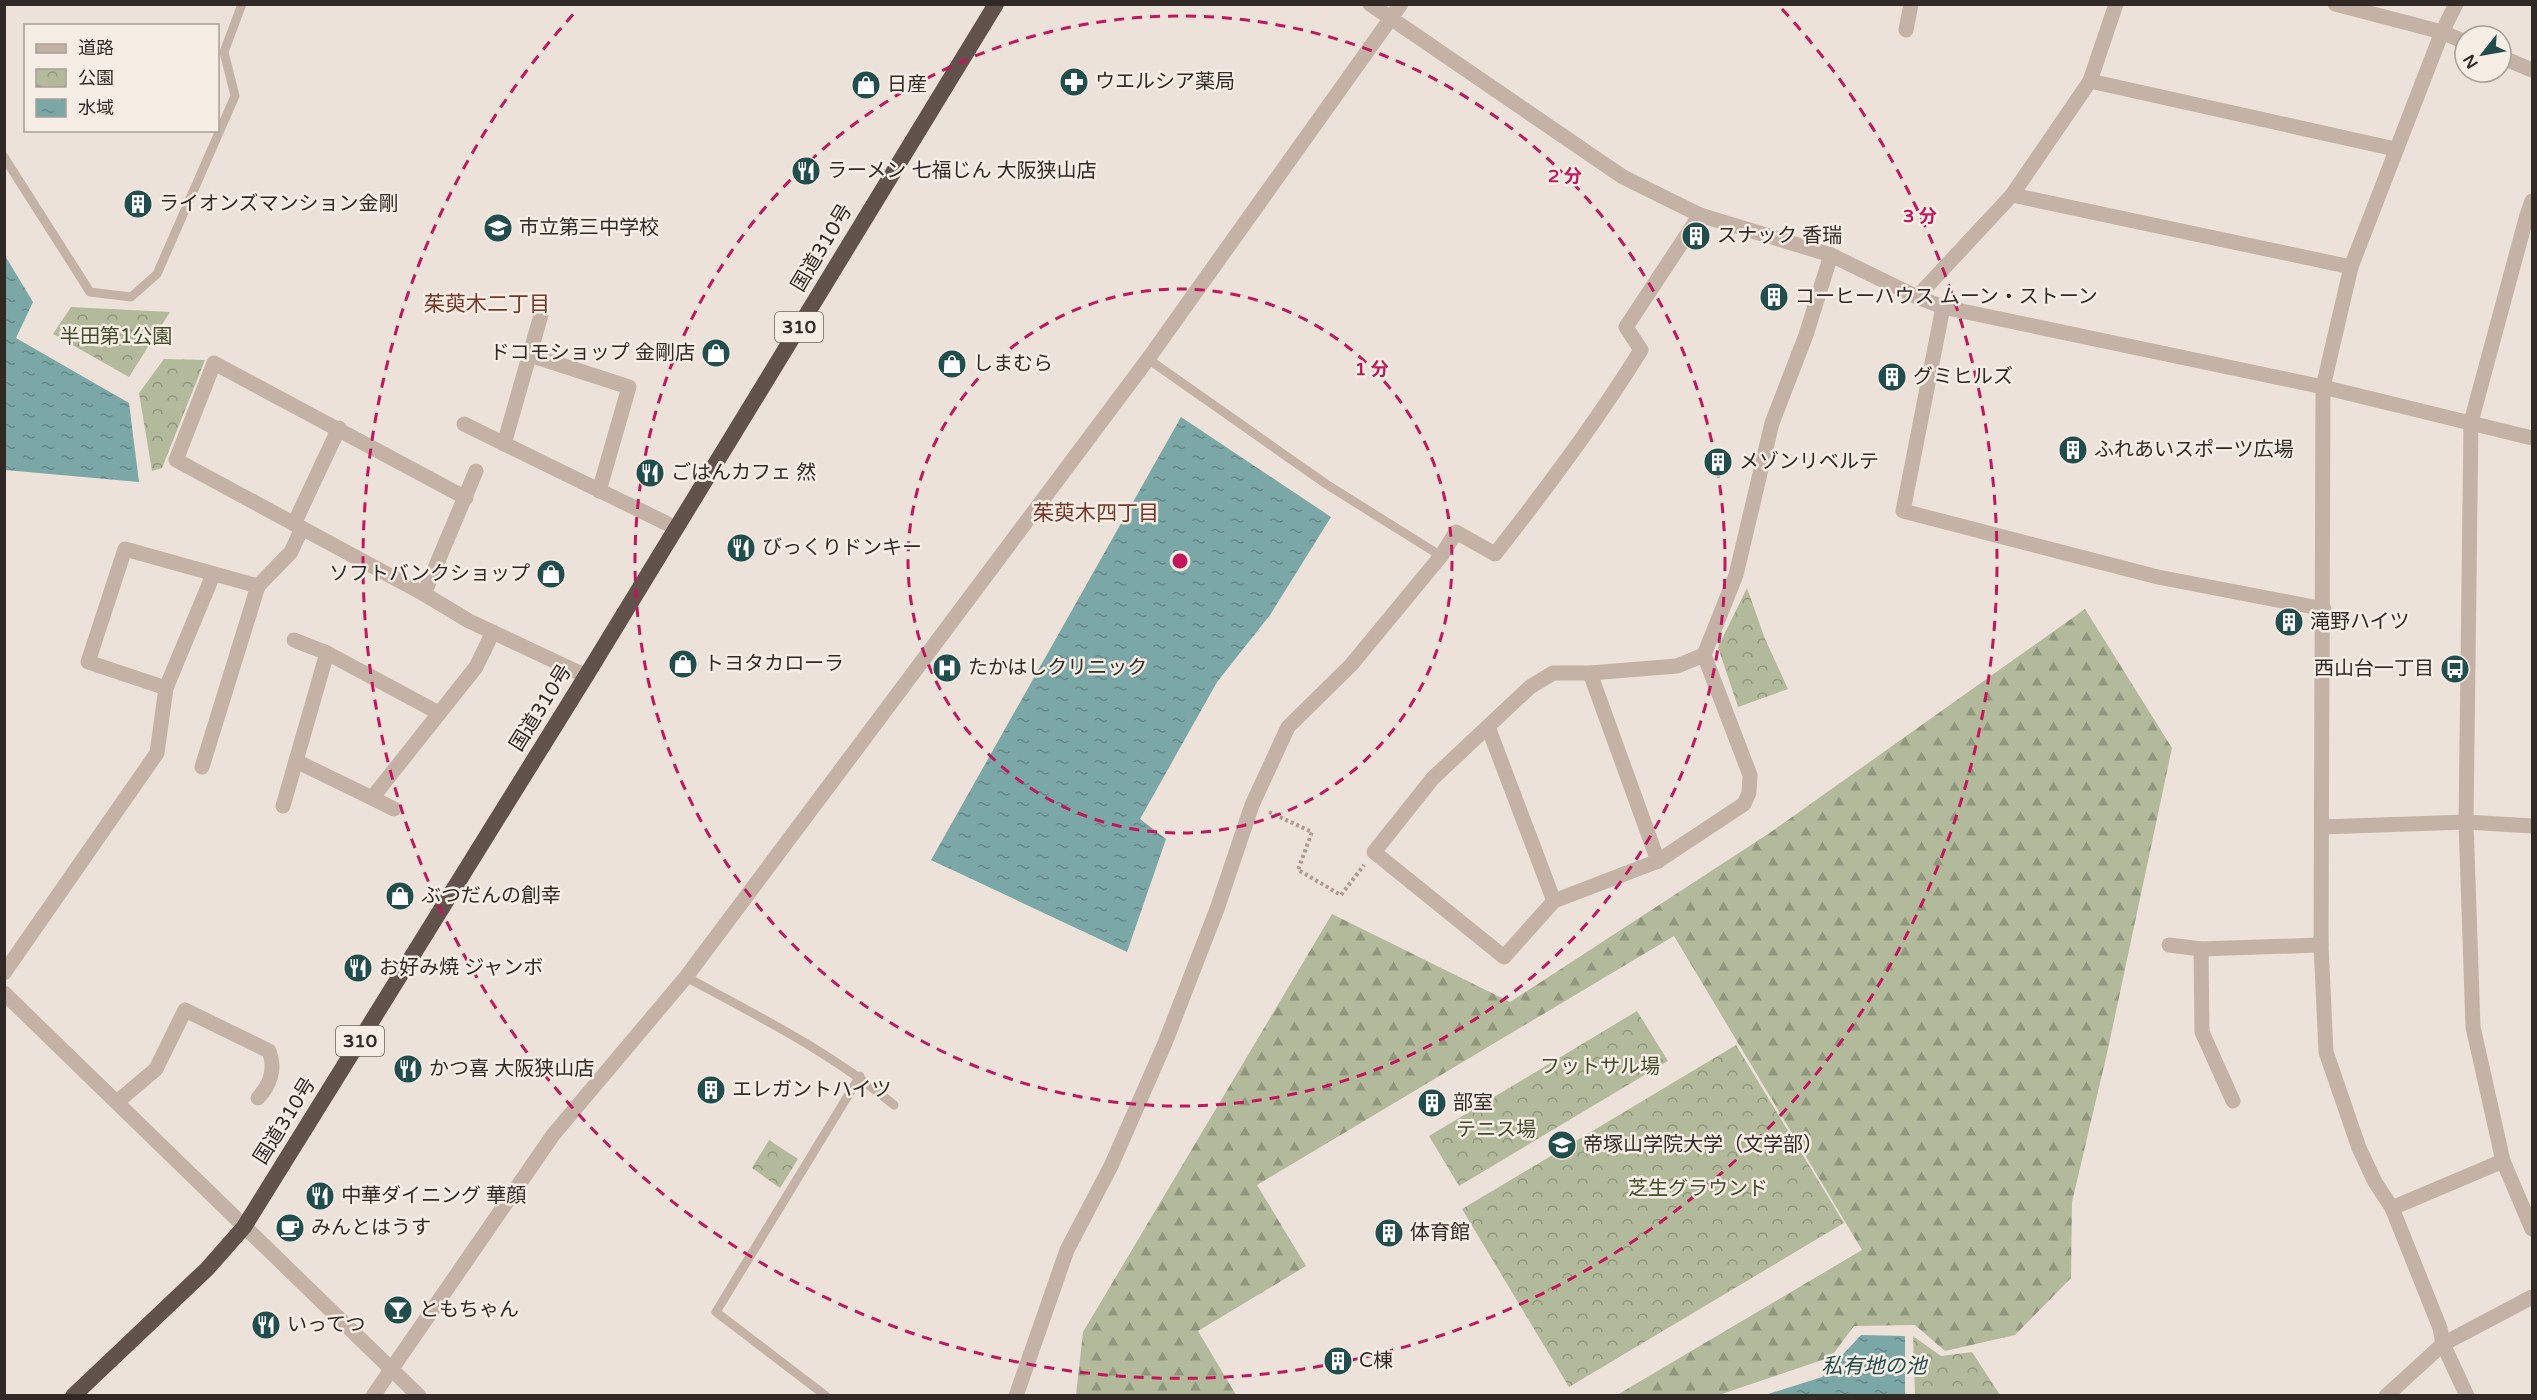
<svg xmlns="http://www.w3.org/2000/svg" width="2537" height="1400" font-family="'Varela Round','Noto Sans JP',sans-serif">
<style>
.forest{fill:url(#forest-firs)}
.park{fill:url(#park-crowns)}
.water{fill:url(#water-ripples)}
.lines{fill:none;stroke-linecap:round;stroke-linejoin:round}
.path{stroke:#af9c91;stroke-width:4;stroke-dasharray:3 3;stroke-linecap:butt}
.service{stroke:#c4b2a7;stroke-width:9}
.minor{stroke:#c4b2a7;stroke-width:15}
.tertiary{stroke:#c4b2a7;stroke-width:15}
.trunk{stroke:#61524c;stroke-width:16}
.ring{fill:none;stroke:#c2185b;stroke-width:3;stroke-dasharray:10 8}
.labels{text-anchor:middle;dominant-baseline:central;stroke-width:5;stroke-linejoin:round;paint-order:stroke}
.shield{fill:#f6ede4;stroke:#6c645f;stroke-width:1.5}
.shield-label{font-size:18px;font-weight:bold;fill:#312926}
.poi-label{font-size:20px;fill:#312926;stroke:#f6ede4;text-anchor:start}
.street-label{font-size:20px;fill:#312926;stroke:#f6ede4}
.park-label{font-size:20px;fill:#434c2d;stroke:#f6ede4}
.neighbourhood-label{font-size:21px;fill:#763729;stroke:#f6ede4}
.water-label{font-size:21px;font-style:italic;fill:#214d4d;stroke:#f6ede4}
.centre{fill:#c2185b;stroke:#f6ede4;stroke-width:3}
.ring-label{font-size:18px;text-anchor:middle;font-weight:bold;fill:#c2185b;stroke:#f6ede4;stroke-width:5;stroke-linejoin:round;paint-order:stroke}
</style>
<defs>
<pattern id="forest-firs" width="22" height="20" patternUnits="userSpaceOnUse" patternTransform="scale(1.5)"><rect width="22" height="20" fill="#b2ba9b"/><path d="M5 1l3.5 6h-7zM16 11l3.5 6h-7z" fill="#91977e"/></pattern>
<pattern id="park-crowns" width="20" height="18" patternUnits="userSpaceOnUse" patternTransform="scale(1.5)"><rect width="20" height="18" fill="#b2ba9b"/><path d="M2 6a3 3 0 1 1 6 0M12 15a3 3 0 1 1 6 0" fill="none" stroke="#91977e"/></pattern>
<pattern id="water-ripples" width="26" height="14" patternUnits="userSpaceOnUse" patternTransform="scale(1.5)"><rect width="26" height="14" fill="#7ba7a6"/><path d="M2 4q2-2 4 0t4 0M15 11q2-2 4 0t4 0" fill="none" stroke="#658887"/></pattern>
</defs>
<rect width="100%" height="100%" fill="#ede2d9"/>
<polygon class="forest" points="2085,609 2172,748 2108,1049 2072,1202 2071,1278 2015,1335 1945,1351 1915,1325 1854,1326 1831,1357 1719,1395 1617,1395 1862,1250 1674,936 1257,1185 1306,1266 1198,1331 1236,1395 1076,1395 1083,1332 1332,914 1510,1002 1771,832"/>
<g class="park">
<polygon points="71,307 170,312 129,377 53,334"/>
<polygon points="164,359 205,360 162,468 152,471 139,393"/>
<polygon points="1747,588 1765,639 1788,689 1738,707 1718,647"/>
<polygon points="1637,1011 1668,1061 1459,1186 1429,1136"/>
<polygon points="1736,1045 1844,1223 1569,1387 1462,1209"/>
<polygon points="769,1140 798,1159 780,1188 752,1168"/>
<polygon points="1913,1336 1941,1356 1972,1352 2000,1395 1915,1395"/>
</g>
<g class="water">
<polygon points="4,254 33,302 16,338 129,403 139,482 5,470"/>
<polygon points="1181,417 1331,517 1270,615 1217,682 1140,819 1166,839 1127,952 931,860"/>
<polygon points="1861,1335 1905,1336 1905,1395 1765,1395 1822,1377"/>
</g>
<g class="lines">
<polyline class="path" points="1269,812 1312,832 1298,870 1341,895 1364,865"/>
<g class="service">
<polyline points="4,157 90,292 131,297 157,274 235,96 224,52 242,4"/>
<polyline points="1148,359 1326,484 1441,556"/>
<path d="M686,977C758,1016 832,1053 894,1105"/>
<polyline points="826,1396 716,1312 860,1076"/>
</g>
<g class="minor">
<polyline points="2335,4 2442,32 2465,42"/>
<polyline points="1906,30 1911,4"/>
<polyline points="2501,57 2532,70"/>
<polyline points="2090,81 2395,149"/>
<polyline points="2012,195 2351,267"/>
<polyline points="1917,297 2012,195 2090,81 2116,4"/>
<polyline points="1943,307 1903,511 2158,577 2324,609"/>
<polyline points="530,355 629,387 599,491"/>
<polyline points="464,424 676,528"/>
<polyline points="504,444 541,315"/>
<polyline points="466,498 214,363 176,460 424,594 469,621 586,676"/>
<polyline points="294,524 339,428"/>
<polyline points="424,594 476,471"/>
<polyline points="294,640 327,653 439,713"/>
<polygon points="1704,655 1750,775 1749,793 1744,804 1658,861 1554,901 1504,957 1374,852 1433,778 1530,687 1553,673 1590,673 1677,666"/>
<polyline points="1590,673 1658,861"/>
<polyline points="166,688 88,662 125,549 258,586 291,552 302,528"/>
<polyline points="1488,727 1554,901"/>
<polyline points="296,761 372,798 476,667 493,632"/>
<polyline points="202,767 258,586"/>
<polyline points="372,798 394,809"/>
<polyline points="283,806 327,653"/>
<polyline points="2322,827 2466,822 2532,826"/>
<polyline points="2169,945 2201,949 2321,945"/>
<polyline points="2201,949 2202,1032 2233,1101"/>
<polyline points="4,973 157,753 166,688 213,575"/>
<path d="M117,1102L156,1069L185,1010L269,1051C276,1068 270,1085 258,1098"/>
<polyline points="2392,1208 2503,1161"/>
<polyline points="373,1396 553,1135 686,977 1148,359 1401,4"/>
<path d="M1016,1396L1067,1250L1111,1166L1165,1043L1217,909L1252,805L1288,727L1351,665L1441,556L1456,532L1495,554C1547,488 1597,421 1641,350L1626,327L1700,215"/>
<polyline points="2386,1396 2443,1344 2440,1328 2392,1208 2375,1182 2359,1148 2326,1052 2321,945 2323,387 2351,267 2442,32 2456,4"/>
<polyline points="2467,1396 2443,1344 2532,1297"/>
</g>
<g class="tertiary">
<polyline points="1370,4 1623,177 1700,215 1831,255 1917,297 1943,307 2323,387 2532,438"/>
<polyline points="2532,201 2527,215 2471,422 2466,822 2473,1027 2503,1161 2532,1229"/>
<polyline points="1704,655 1736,575 1772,423 1806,335 1831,255"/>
<polyline points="4,993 419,1396"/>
</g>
<polyline class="trunk" points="73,1396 207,1269 244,1227 586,676 996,4"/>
</g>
<g class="ring">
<circle cx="1180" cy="561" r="272"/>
<circle cx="1180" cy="561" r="545"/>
<path d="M1782 9A817 817 0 1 1 578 9"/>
</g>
<defs>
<g id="pharmacy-disc" transform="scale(1.5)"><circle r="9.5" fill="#214d4d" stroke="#f6ede4"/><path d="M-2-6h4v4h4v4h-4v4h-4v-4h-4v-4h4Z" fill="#fff"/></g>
<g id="shop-disc" transform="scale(1.5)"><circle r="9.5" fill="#214d4d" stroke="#f6ede4"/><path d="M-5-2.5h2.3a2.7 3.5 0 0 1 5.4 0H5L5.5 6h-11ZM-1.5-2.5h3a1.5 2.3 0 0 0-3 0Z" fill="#fff"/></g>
<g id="restaurant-disc" transform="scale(1.5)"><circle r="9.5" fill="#214d4d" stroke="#f6ede4"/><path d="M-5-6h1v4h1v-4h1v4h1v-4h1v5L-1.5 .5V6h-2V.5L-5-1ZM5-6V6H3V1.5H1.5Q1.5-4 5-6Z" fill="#fff"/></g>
<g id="building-disc" transform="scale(1.5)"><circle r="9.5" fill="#214d4d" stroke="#f6ede4"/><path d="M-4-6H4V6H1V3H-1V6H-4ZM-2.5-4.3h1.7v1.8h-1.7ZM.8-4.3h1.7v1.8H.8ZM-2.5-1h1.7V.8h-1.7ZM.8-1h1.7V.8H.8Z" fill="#fff"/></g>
<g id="school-disc" transform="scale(1.5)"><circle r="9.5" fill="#214d4d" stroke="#f6ede4"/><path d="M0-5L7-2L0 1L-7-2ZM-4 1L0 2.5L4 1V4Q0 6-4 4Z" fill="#fff"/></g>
<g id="hospital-disc" transform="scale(1.5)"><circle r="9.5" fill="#214d4d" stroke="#f6ede4"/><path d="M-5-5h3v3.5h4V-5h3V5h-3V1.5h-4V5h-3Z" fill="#fff"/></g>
<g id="bus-disc" transform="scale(1.5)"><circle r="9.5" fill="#214d4d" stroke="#f6ede4"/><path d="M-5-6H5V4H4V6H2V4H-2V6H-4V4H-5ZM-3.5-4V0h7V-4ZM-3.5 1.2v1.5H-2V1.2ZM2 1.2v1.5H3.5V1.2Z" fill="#fff"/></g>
<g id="university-disc" transform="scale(1.5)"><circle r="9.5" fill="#214d4d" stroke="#f6ede4"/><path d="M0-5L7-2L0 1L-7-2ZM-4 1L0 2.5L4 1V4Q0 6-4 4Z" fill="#fff"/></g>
<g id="cafe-disc" transform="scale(1.5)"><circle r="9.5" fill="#214d4d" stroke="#f6ede4"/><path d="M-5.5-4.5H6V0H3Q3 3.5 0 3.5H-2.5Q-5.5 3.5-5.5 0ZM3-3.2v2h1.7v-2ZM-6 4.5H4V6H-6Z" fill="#fff"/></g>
<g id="bar-disc" transform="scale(1.5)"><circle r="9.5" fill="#214d4d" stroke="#f6ede4"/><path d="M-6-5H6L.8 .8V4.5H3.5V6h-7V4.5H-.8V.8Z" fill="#fff"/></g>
</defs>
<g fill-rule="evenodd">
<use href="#pharmacy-disc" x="1074" y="82"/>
<use href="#shop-disc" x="866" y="85"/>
<use href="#restaurant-disc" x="806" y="171"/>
<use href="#building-disc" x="138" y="204"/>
<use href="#school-disc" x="498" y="228"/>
<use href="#building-disc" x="1696" y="236"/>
<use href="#building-disc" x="1774" y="297"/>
<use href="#shop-disc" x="716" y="353"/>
<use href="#shop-disc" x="952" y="364"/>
<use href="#building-disc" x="1892" y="377"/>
<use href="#building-disc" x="2073" y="450"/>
<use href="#building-disc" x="1718" y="462"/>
<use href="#restaurant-disc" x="650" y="473"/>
<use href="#restaurant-disc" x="741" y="548"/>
<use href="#shop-disc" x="551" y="574"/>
<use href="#building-disc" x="2289" y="622"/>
<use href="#shop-disc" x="683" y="664"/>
<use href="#hospital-disc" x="947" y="668"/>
<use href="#bus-disc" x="2455" y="669"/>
<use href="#shop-disc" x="400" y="896"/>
<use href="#restaurant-disc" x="358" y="968"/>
<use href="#restaurant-disc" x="408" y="1069"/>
<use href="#building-disc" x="711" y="1090"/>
<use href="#building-disc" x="1432" y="1103"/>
<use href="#university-disc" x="1562" y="1145"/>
<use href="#restaurant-disc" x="320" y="1196"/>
<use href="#cafe-disc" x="290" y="1228"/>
<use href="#building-disc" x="1389" y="1233"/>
<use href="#bar-disc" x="398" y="1310"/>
<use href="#restaurant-disc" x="266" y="1325"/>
<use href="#building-disc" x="1338" y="1361"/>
</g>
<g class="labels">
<g class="shield">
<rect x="775" y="312" width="48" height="30" rx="4.5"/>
<rect x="336" y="1026" width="48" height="30" rx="4.5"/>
</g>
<g class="shield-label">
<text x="799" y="327">310</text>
<text x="360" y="1041">310</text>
</g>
<g class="poi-label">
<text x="1095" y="82">ウエルシア薬局</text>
<text x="887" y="85">日産</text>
<text x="827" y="171">ラーメン 七福じん 大阪狭山店</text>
<text x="159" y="204">ライオンズマンション金剛</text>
<text x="519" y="228">市立第三中学校</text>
<text x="1717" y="236">スナック 香瑞</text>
<text x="1795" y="297">コーヒーハウス ムーン・ストーン</text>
<text x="695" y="353" text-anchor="end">ドコモショップ 金剛店</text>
<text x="973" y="364">しまむら</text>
<text x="1913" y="377">グミヒルズ</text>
<text x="2094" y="450">ふれあいスポーツ広場</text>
<text x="1739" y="462">メゾンリベルテ</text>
<text x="671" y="473">ごはんカフェ 然</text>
<text x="762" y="548">びっくりドンキー</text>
<text x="530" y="574" text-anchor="end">ソフトバンクショップ</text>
<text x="2310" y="622">滝野ハイツ</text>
<text x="704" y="664">トヨタカローラ</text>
<text x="968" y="668">たかはしクリニック</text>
<text x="2434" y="669" text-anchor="end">西山台一丁目</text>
<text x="421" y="896">ぶつだんの創幸</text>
<text x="379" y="968">お好み焼 ジャンボ</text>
<text x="429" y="1069">かつ喜 大阪狭山店</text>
<text x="732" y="1090">エレガントハイツ</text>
<text x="1453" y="1103">部室</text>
<text x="1583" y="1145">帝塚山学院大学（文学部）</text>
<text x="341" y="1196">中華ダイニング 華顔</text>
<text x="311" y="1228">みんとはうす</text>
<text x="1410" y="1233">体育館</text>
<text x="419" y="1310">ともちゃん</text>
<text x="287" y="1325">いってつ</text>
<text x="1359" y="1361">C棟</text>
</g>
<g class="street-label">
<text transform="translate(822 248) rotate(-59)">国道310号</text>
<text transform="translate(541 708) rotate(-58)">国道310号</text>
<text transform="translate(285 1121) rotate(-58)">国道310号</text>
</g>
<g class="park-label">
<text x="116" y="337">半田第1公園</text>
<text x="1600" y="1067">フットサル場</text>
<text x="1496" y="1130">テニス場</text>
<text x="1698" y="1189">芝生グラウンド</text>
</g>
<g class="neighbourhood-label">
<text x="487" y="304">茱萸木二丁目</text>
<text x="1096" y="513">茱萸木四丁目</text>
</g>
<g class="water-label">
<text x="1874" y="1366">私有地の池</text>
</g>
</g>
<circle cx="1180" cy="561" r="9" class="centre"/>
<g class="ring-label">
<text x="1565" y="182">2 分</text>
<text x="1920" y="222">3 分</text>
<text x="1372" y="375">1 分</text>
</g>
<rect width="2537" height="1400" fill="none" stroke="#312926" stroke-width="12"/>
<rect x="24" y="24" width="195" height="108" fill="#f6ede4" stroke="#a79f98" stroke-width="1.5"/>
<rect x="36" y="44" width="30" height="9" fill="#c4b2a7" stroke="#a79f98" stroke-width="1.5"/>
<text x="78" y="54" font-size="18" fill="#312926">道路</text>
<rect x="36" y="69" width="30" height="18" fill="url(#park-crowns)" stroke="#a79f98" stroke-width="1.5"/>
<text x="78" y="84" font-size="18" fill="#312926">公園</text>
<rect x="36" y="99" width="30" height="18" fill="url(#water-ripples)" stroke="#a79f98" stroke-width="1.5"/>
<text x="78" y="114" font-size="18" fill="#312926">水域</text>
<g transform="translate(2483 54) rotate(239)"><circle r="28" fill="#f6ede4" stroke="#a79f98" stroke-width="1.5"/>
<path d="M0-4.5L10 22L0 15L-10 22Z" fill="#214d4d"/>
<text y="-9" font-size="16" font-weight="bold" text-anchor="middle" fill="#312926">N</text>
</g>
</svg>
